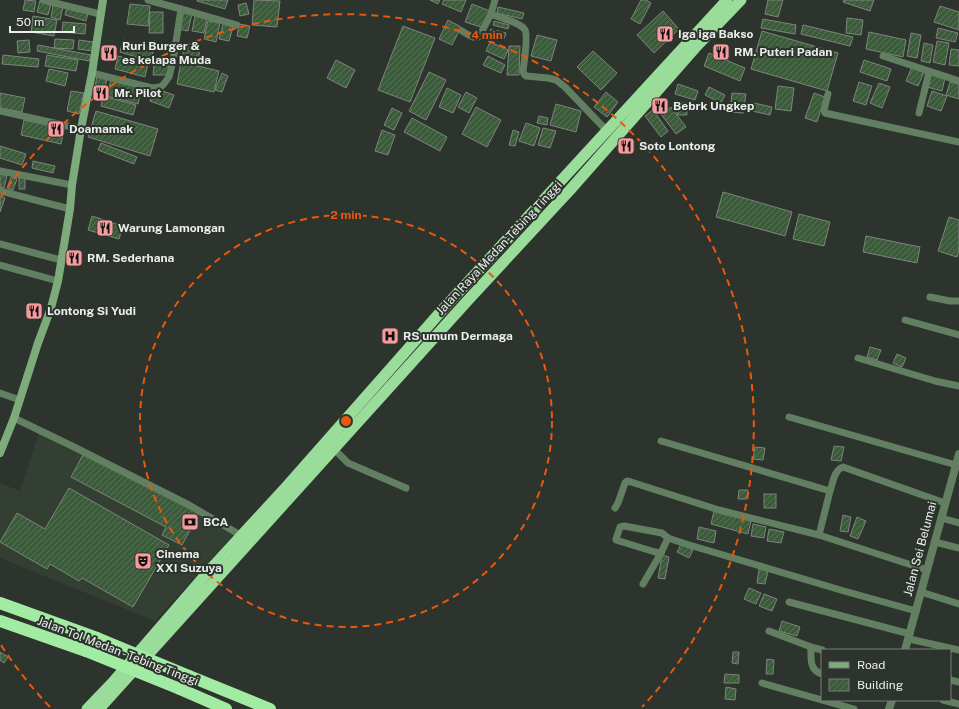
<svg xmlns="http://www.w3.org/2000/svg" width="959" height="709" font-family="'Public Sans',sans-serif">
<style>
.built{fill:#333f33}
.building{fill:url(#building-hatch);stroke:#7d847c}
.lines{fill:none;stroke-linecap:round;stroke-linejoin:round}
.minor{stroke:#627f62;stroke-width:7}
.tertiary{stroke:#627f62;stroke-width:8}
.secondary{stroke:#7dab7c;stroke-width:8}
.trunk{stroke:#9adc99;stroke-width:11}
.motorway{stroke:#a2eba2;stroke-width:12}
.motorway-bridge{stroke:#a2eba2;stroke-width:12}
.ring{fill:none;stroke:#e8590c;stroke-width:2;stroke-dasharray:7 5}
.labels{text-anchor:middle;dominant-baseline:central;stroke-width:4;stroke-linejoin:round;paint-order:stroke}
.poi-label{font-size:12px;font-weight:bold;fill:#ebefeb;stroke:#2d332d;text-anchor:start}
.street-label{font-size:12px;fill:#ebefeb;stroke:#2d332d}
.centre{fill:#e8590c;stroke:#2d332d;stroke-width:2}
.ring-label{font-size:12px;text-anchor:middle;font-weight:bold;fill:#e8590c;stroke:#2d332d;stroke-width:4;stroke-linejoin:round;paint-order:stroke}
</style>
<defs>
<pattern id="building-hatch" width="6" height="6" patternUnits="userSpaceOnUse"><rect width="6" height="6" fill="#3b5b3b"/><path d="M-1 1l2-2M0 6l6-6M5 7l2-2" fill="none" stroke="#587358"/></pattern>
</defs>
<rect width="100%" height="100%" fill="#2d332d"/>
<polygon class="built" points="39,433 234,534 155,621 0,558 0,483 20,491"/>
<g class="building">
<polygon points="25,0 36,1 34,12 23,10"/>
<polygon points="197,0 228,0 225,9 197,1"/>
<polygon points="254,0 280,1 277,27 252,25"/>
<polygon points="430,0 440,0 438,4"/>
<polygon points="444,0 466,0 461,12 442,4"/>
<polygon points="641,0 646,0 651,3 640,24 631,19"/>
<polygon points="768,0 783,0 778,17 765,14"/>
<polygon points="844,0 874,0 870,11 843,2"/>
<polygon points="40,1 51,4 48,15 37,12"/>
<polygon points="246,3 249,14 240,16 238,5"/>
<polygon points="130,4 150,6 148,26 127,24"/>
<polygon points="472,4 490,11 484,28 465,22"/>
<polygon points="53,5 63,7 60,20 51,17"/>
<polygon points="940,6 959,12 959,30 934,22"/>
<polygon points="67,7 88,13 86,21 65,15"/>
<polygon points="498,7 524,13 522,19 497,13"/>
<polygon points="182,11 192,14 188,31 178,29"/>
<polygon points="663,11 679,29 654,53 637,35"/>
<polygon points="150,12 163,12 163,33 149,33"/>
<polygon points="33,16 57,20 54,36 31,32"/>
<polygon points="195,16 207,19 204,33 192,31"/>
<polygon points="847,18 863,20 861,35 846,33"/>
<polygon points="763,19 796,25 795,34 761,28"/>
<polygon points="448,20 461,27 452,45 439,39"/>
<polygon points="208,21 220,23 216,42 204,39"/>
<polygon points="494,21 509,25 508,29 493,25"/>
<polygon points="63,22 86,24 85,34 62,32"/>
<polygon points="223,24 233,27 229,41 219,39"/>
<polygon points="239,24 250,26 247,38 237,36"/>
<polygon points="803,25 853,37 850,46 801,34"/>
<polygon points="403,26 435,38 410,102 378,90"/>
<polygon points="938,28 958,33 955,42 936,38"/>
<polygon points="491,29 506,33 504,39 489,35"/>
<polygon points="762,31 838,53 827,91 751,69"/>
<polygon points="869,32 906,40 903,57 866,49"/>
<polygon points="911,33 921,35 917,58 907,56"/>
<polygon points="537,35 557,40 551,61 531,56"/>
<polygon points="55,39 74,40 73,49 54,48"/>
<polygon points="29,40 30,52 18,53 17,41"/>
<polygon points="79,40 93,42 92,51 78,49"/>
<polygon points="123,40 154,49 150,61 120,52"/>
<polygon points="937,41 949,43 945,65 933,62"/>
<polygon points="490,42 508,50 504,59 486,51"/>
<polygon points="924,43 933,45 930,63 921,61"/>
<polygon points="38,45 91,55 89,61 37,51"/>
<polygon points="185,46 200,49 198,60 182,56"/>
<polygon points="509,46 520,46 519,75 507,75"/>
<polygon points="951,49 959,50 959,66 949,65"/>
<polygon points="593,51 617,73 601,90 577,67"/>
<polygon points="709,53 745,68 740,81 704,66"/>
<polygon points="3,55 39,59 38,67 2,64"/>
<polygon points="47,55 78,60 76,71 45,66"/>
<polygon points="118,56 148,64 145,77 115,69"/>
<polygon points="488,56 505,65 501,73 483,65"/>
<polygon points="336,60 355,70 346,88 327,78"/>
<polygon points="864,60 891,69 887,81 860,72"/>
<polygon points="181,62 219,71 214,92 177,84"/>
<polygon points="154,65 169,65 169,75 153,75"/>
<polygon points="912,67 924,72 918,86 906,81"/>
<polygon points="49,69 68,73 65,86 46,81"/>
<polygon points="429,72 446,80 426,120 409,111"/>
<polygon points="222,73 228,76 222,92 215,90"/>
<polygon points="931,74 945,78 942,91 927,87"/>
<polygon points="97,76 107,78 104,94 94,92"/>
<polygon points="111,79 142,87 138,104 107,96"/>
<polygon points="859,82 872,86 866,105 853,101"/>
<polygon points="950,82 959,84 959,99 946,95"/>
<polygon points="879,83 890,87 882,108 870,103"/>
<polygon points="678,84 698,91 695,100 675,94"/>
<polygon points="778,86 794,88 791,111 775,109"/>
<polygon points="709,87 725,95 721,103 705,95"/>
<polygon points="154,88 174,95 169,108 150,101"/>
<polygon points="447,88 461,95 453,113 439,107"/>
<polygon points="71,91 84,93 79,114 67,111"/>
<polygon points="932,91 947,96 941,111 927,106"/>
<polygon points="466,92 477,98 469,113 458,107"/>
<polygon points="606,92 618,102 607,117 594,107"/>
<polygon points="0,93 25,98 22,112 0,108"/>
<polygon points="732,93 746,94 743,113 730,112"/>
<polygon points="814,93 825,97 817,122 805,118"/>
<polygon points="103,96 136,105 133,115 101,106"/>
<polygon points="678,102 687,103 687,115 677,115"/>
<polygon points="754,103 772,107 770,115 752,111"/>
<polygon points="556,104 581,111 576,132 550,125"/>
<polygon points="476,107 501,120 487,147 462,134"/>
<polygon points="671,107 686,127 676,134 661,114"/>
<polygon points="392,108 402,113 394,130 384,125"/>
<polygon points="653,110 668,131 661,137 645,116"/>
<polygon points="96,111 158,129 150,156 88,137"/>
<polygon points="539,116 548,118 547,125 537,123"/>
<polygon points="412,118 447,137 440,151 404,132"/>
<polygon points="24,120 64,129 61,144 21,135"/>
<polygon points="526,123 540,128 534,146 519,141"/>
<polygon points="543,128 556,131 550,148 538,145"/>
<polygon points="382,130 395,135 388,155 375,151"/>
<polygon points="513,130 519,132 515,146 509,145"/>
<polygon points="101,143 137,157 134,164 98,150"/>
<polygon points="0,146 26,154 22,165 0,158"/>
<polygon points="33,161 55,166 53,173 32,168"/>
<polygon points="0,174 7,176 4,188 0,187"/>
<polygon points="11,177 17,179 13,190 7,188"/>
<rect x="19" y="178" width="6" height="11"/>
<polygon points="723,192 792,212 785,236 716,217"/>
<polygon points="0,196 5,198 0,212"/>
<polygon points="799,214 830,222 824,246 793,239"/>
<polygon points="92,216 123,226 119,239 88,230"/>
<polygon points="949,217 959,220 959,250 957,257 938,251"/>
<polygon points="866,236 920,247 917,263 863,252"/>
<polygon points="870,347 881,350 877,360 867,357"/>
<polygon points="897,354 906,358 902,367 893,363"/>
<polygon points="834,446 844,447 841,461 831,460"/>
<polygon points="755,447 765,448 763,460 753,459"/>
<polygon points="84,453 199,513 182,545 162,535 166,527 71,477"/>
<polygon points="69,488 169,545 133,607 82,578 79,581 50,564 47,569 0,542 17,513 45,529"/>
<polygon points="739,490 748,490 747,499 738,499"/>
<rect x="764" y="494" width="12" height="14"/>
<polygon points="714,511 751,521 748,534 711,524"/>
<polygon points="843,515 851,517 848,532 840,531"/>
<polygon points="857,517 866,521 858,539 850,536"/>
<polygon points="753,524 766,527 764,538 751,536"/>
<polygon points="699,527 716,531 714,543 697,539"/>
<polygon points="769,529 784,532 781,543 767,541"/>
<polygon points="681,544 693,550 689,558 677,552"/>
<polygon points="662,555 669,557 665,579 658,578"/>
<polygon points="759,569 768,571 765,584 757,583"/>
<polygon points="749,588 761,593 756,604 744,599"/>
<polygon points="764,594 777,599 772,611 759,606"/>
<polygon points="782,621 800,627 797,636 779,631"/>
<polygon points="0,652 8,657 4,663 0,660"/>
<polygon points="733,652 739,652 738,664 732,663"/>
<polygon points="767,659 774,660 773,674 766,674"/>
<polygon points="725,674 739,675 739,683 724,683"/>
<polygon points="726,687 736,689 735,700 725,699"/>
</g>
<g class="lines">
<g class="minor">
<polyline points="43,0 100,14"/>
<polyline points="148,0 181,9 237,25"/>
<path d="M491,14C500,18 520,22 525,30C528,36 524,64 523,71L524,74L526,76L548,78L556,80L565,87L607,131"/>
<path d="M462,31C467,34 473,39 479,37L491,14L495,0"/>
<polyline points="883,56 959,81"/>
<polyline points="92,73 152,88 160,87 163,85 169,77 173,61 181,9"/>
<polyline points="828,94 824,110 825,113 959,142"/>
<polyline points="0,111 81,129"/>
<polyline points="919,113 929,72"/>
<polyline points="0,171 72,185"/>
<polyline points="0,191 70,209"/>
<polyline points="0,244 61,260"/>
<polyline points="0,265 58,281"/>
<polyline points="930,297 950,301 959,301"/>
<polyline points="905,320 959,335"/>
<polyline points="858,358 935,381 959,386"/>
<polyline points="0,393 20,400"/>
<polyline points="789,417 956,465"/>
<polyline points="14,418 72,446 189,505 242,536"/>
<polyline points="661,441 830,491 819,535"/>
<polyline points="334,449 348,463 406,488"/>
<path d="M830,491C833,483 834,470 843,467L945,503"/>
<polyline points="615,508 618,503 625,483 627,481 631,482 719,510 819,535 927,570"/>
<polyline points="941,518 959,523"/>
<polyline points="668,538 662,533 624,526 620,527 616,539 616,540 655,552 661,553 668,538 686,544 844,591 916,611"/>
<polyline points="935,542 959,548"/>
<polyline points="643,584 661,553"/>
<polyline points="921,592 959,604"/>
<polyline points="789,602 910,634"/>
<polyline points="769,631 811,647 822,650"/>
<polyline points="909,639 959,650"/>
<path d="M811,647C811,658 809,670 822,674"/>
<polyline points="950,680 959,682"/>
<polyline points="762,683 854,709"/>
<polyline points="943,700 959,704"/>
</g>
<g class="tertiary">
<polyline points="905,650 959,454"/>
<polyline points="889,709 892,700"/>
</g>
<polyline class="secondary" points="0,453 14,418 38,343 51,308 58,281 70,209 72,185 81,129 92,73 103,0"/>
<g class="trunk">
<polyline points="87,709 112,683 207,573 287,486 444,308 727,0"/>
<polyline points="99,709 470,298 570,190 695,48 741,0"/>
</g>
<g class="motorway">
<polyline points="0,603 97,638"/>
<polyline points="0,621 86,651"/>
<polyline points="189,676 270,709"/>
<polyline points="180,689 226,709"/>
</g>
<g class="motorway-bridge">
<polyline points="97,638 189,676"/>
<polyline points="86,651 180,689"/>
</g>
</g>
<g class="ring">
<circle cx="346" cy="421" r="206"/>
<path d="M50 707A411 411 0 0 1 1 645M1 197A411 411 0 1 1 642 707"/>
</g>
<defs>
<g id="restaurant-square" transform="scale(0.9)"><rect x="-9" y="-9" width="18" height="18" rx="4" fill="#f59b9d" stroke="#2d332d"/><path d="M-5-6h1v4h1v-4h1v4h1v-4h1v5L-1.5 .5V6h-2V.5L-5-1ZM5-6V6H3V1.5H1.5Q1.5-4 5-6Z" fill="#111"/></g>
<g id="hospital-square" transform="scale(0.9)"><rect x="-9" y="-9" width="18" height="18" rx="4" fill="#f59b9d" stroke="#2d332d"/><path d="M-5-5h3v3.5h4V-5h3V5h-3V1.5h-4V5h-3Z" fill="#111"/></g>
<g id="bank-square" transform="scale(0.9)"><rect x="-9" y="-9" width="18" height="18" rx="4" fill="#f59b9d" stroke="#2d332d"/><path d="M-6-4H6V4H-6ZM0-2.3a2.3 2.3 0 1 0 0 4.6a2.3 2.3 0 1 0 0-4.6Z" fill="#111"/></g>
<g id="theatre-square" transform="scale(0.9)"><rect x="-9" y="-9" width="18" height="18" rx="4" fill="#f59b9d" stroke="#2d332d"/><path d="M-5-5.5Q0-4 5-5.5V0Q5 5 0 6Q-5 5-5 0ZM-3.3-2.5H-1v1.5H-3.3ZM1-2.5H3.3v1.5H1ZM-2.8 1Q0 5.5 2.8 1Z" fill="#111"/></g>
</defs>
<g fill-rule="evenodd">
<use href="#restaurant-square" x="665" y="34"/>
<use href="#restaurant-square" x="721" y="52"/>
<use href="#restaurant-square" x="109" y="53"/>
<use href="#restaurant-square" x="101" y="93"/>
<use href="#restaurant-square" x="660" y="106"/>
<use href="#restaurant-square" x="56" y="129"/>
<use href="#restaurant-square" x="626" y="146"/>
<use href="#restaurant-square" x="105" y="228"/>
<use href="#restaurant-square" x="74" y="258"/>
<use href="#restaurant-square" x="34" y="311"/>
<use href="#hospital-square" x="390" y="336"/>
<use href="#bank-square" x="190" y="522"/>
<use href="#theatre-square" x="143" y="561"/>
</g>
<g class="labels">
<g class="poi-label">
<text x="678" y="34">Iga iga Bakso</text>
<text x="122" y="46">Ruri Burger &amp;<tspan x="122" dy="14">es kelapa Muda</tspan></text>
<text x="734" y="52">RM. Puteri Padan</text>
<text x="114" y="93">Mr. Pilot</text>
<text x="673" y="106">Bebrk Ungkep</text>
<text x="69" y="129">Doamamak</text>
<text x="639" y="146">Soto Lontong</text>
<text x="118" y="228">Warung Lamongan</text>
<text x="87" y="258">RM. Sederhana</text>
<text x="47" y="311">Lontong Si Yudi</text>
<text x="403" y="336">RS umum Dermaga</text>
<text x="203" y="522">BCA</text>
<text x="156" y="554">Cinema<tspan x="156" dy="14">XXI Suzuya</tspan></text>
</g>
<g class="street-label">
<text transform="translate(499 248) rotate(-47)">Jalan Raya Medan-Tebing Tinggi</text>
<text transform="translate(920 549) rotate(-75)">Jalan Sei Belumai</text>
<text transform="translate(118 651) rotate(21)">Jalan Tol Medan - Tebing Tinggi</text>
</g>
</g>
<circle cx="346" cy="421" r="6" class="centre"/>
<g class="ring-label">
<text x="487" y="39">4 min</text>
<text x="346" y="219">2 min</text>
</g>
<rect x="821" y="649" width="130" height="52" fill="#2d332d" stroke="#797e79"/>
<rect x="829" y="662" width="20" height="6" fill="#7dab7c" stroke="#797e79"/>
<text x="857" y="669" font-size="12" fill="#ebefeb">Road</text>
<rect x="829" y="679" width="20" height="12" fill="url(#building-hatch)" stroke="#797e79"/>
<text x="857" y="689" font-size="12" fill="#ebefeb">Building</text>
<path d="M10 26v6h64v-6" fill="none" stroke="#ebefeb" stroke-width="2"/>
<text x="16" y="26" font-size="12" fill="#ebefeb" stroke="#2d332d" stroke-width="3" paint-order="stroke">50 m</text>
</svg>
